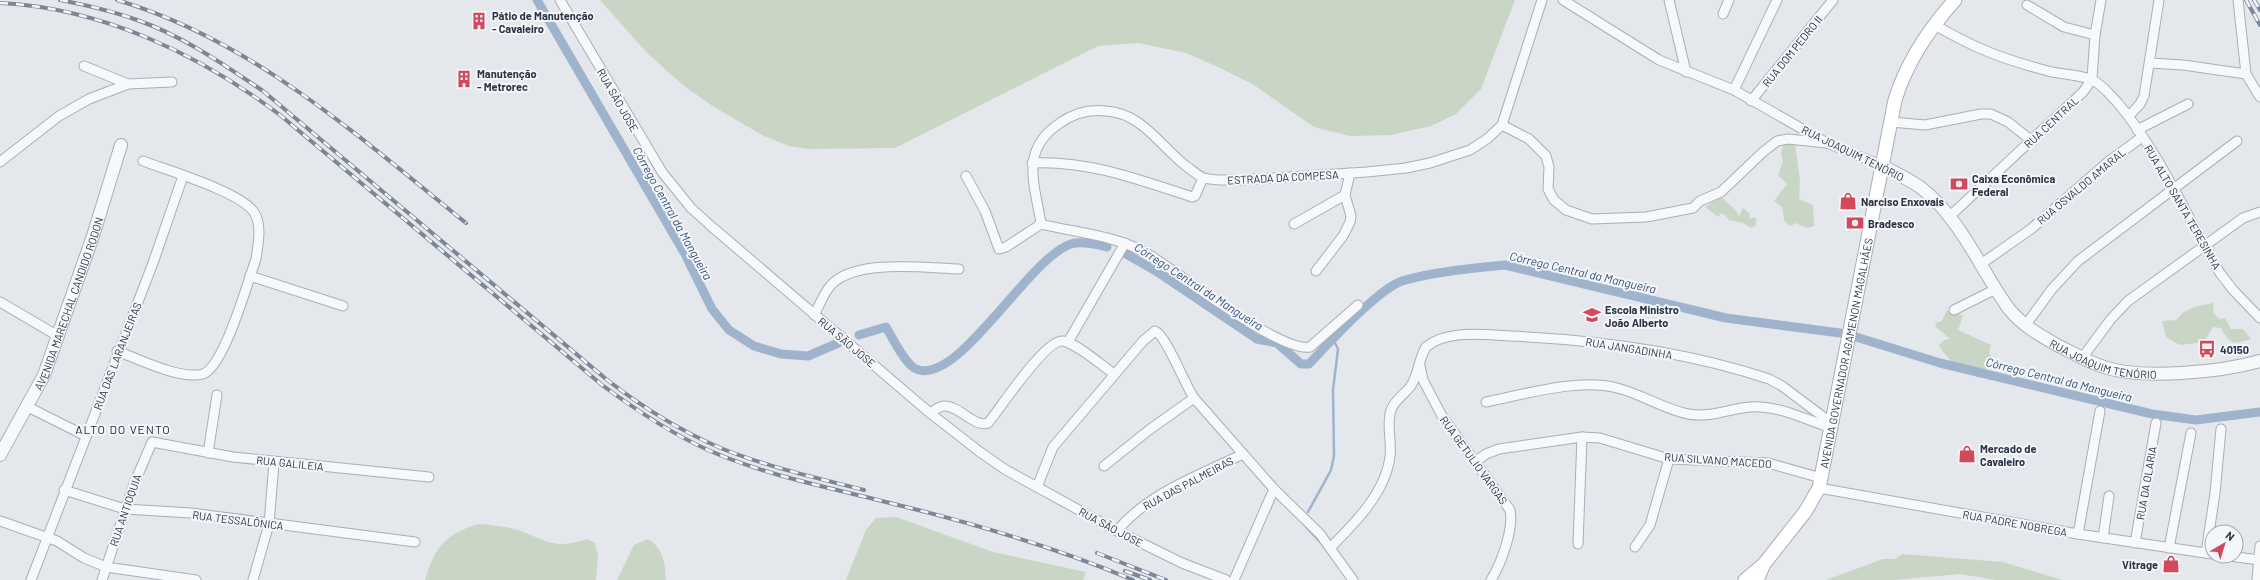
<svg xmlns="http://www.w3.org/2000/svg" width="2260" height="580" font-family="Barlow,sans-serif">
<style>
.green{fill:#c9d6c5}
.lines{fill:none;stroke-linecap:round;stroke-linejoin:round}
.stream{stroke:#9fb4cc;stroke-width:2.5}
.canal{stroke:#9fb4cc;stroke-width:9}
.minor-casing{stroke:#a9aeb7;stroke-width:11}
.tertiary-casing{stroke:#a9aeb7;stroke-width:14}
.secondary-casing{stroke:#a9aeb7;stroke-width:15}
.minor{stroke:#f7f8fa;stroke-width:9}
.tertiary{stroke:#f7f8fa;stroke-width:12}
.secondary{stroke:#fff;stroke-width:13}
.rail-casing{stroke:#7d8696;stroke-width:4}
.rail{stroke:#f4f6f9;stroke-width:2.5;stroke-dasharray:8;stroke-linecap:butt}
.labels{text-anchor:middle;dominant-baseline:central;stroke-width:4;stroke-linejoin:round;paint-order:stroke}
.poi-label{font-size:11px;font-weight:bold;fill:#2b3445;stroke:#f4f6f9;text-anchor:start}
.street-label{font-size:11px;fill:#2b3445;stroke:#f4f6f9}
.water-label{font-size:12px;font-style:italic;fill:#34527a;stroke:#f4f6f9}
.neighbourhood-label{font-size:12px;letter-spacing:1px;fill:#1d2536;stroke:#f4f6f9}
</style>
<rect width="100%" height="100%" fill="#e4e7ec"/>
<g class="green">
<polygon points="600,0 1515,0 1481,89 1456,114 1431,126 1391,135 1350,136 1314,127 1254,85 1218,67 1186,53 1139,43 1098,46 895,148 809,149 789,146 762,135 714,107 684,86 647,53"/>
<polygon points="1795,143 1800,181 1799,199 1813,205 1814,226 1807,228 1795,223 1790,226 1784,220 1782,207 1774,201 1787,184 1778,175 1783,161 1781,154 1783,145"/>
<path d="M1721,196C1727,204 1735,207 1739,216L1743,208L1750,214L1749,218H1756V225L1751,228L1743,223L1729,220L1725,215L1720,213L1719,217L1705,207Z"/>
<path d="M2214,303L2213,312L2219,319L2225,318L2231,329H2243L2251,339C2233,344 2231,346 2221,328L2213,327L2204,342L2180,345L2166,337L2162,321L2176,320C2186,307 2198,306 2214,303Z"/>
<path d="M1947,310L1963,316L1958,330L1991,345L1989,354L1994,358L1979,378C1962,371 1948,362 1939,345L1944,340L1950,339L1935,326L1937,322H1941Z"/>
<polygon points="896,517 993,552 1086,572 1083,580 846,580 866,530 876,518"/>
<path d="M478,524C491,525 505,526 518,530C548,541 553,550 587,539L595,543L598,556L596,580H425C435,547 444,535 478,524Z"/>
<path d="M648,539C663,548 665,563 666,580H617L634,545Z"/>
<polygon points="1902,554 2003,562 2062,580 1996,580 1960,574 1895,580 1826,580 1883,559 1895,559"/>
</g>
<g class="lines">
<g class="stream">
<polyline points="1308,512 1331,470 1334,456 1333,390 1338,349 1333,339"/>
<polyline points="1306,527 1323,545"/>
</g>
<g class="canal">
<polyline points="537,0 685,254 712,309 729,330 754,346 781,354 808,356 843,341"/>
<path d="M1121,251L1156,271L1257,339L1277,343L1301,364H1309C1329,343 1377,290 1402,281C1431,272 1474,268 1505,265L1726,318L1840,333"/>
<path d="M859,335L886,327C892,337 905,364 916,369C958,387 1028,258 1071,244C1080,241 1098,244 1107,247"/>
<polyline points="1856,337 1940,363 2152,414 2196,420 2260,412"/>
</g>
<g class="minor-casing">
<g id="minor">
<polyline points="560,0 662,172 691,208 711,226 930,413 980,452 1006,470 1117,531 1182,563 1226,580"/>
<polyline points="1563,0 1659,60 1734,90 1827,143 1883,166"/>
<polyline points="1669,0 1686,72"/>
<polyline points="2238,0 2246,74 2260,97"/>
<polyline points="2027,5 2064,27 2095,35"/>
<polyline points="1723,14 1729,0"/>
<path d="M1933,24C1974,48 2002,59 2048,71C2062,75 2079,74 2092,80C2102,84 2110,95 2117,102C2160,153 2186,216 2220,273L2233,290L2260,318"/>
<polyline points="2150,63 2183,65 2246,74"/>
<polyline points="84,66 128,84"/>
<polyline points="1734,90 1777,0"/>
<polyline points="1751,101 1833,0"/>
<polyline points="2129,116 2140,104 2144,96 2159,0"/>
<polyline points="1891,122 1925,125 1981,114 1991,114 2008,122 2032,141"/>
<polyline points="1502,125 1529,139 1546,156 1549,167 1548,189 1554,200 1566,210 1592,219 1646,217 1693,208 1700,201 1721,192 1763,152 1777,141 1788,139 1827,143"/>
<polyline points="2137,130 2188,104"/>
<polyline points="0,162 59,116 89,99 128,84 172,82"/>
<path d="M1032,163C1088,160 1140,180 1192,197L1195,196L1203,178"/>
<path d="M966,176L985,211L999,249L1006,247L1041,224C1077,233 1115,235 1148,254C1178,272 1280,353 1310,347L1358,305"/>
<polyline points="1949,217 2083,92 2092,79 2095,35 2101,0"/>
<path d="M1041,224C1035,184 1019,150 1060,123C1074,113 1088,109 1106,111C1142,113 1160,146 1186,166C1192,170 1198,176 1204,178C1215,181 1229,180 1241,180L1367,172L1406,168L1430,163L1470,150L1487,139L1502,125L1542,0"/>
<polyline points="1294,224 1345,195"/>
<polyline points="1981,264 2031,229 2108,162 2142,137"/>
<polyline points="1316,271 1343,236 1350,222 1351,216 1345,195 1350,173"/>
<polyline points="250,276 343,306"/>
<polyline points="0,302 58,336"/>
<polyline points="1954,310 1996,289"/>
<path d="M814,315C820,305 824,291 833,283C859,259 925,268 959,269"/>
<polyline points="2025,326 2052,289 2078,261 2237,141"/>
<polyline points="1068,342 1125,243"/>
<path d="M117,351C139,359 180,380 203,374C224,367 248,281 256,259C258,244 262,227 255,214C245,193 166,170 143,161"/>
<polyline points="2082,358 2111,319 2128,301 2243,218 2260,212"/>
<path d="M1420,366L1423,380L1442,416L1510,510C1514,529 1501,564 1491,580"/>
<path d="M1486,402C1526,394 1578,378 1617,388C1642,394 1663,409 1688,414C1714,419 1736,405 1760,407C1784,408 1807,420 1829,427"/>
<polyline points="26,406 86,436"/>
<path d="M930,413C934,411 939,406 944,406C959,405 974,428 988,423C1000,409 1046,338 1063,341C1078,344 1101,365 1114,374"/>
<polyline points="208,453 217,395"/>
<polyline points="1475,462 1486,454 1499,449 1582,437 1600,438 1669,459 1768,463 1821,478"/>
<polyline points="1104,466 1149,430 1194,398"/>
<path d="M1037,487L1053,447L1143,341L1155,331C1166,335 1185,385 1194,398L1274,489L1320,534L1353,580"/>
<polyline points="1819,488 2078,534 2212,554"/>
<polyline points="64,490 125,509 191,513 415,542"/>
<polyline points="0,521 57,541 84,558 106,567 196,580"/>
<path d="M1117,531C1148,493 1200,475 1243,454"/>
<polyline points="2078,534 2100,411"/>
<polyline points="2103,538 2109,496"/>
<polyline points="2135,543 2156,423"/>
<polyline points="1578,544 1582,437"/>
<path d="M1331,547C1355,523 1386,492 1390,456C1392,441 1386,424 1391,410C1395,399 1406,394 1412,384C1419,372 1419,358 1426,347C1447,329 1485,335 1511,336C1598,340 1686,351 1769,379L1782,386L1830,422"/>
<polyline points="1635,547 1650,525 1669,459"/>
<polyline points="2169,548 2191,433"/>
<polyline points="2206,553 2215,493 2221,429"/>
<polyline points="2229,556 2260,560"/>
<polyline points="31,580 153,263 183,176"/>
<polyline points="102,580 134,484 152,442 233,457 429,477"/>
<polyline points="253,580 269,524 274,462"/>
<polyline points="1234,580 1274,489"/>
<polyline points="2257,580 2260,546"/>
</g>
</g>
<g class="tertiary-casing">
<g id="tertiary">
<path id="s1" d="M1883,166C1895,173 1908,179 1920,187C1961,218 1980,269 2009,309C2022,325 2039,335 2057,345C2073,353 2088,362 2104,367C2142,380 2221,372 2260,361"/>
<path id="s2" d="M0,455L44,375L93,236L121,145"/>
</g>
</g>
<g class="secondary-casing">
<g id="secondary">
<polyline points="1745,580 1763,565"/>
<path id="s3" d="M1757,580L1764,564L1805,512L1819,488L1895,100C1907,61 1928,30 1955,0"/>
</g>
</g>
<use href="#minor" class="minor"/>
<use href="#tertiary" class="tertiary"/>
<use href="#secondary" class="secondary"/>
<g class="rail-casing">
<g id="rail">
<path d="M60,0C86,5 112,11 137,20C183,36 223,64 263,91L606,379C642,407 680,431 723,449C768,467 817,478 864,490"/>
<path d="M117,0C252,40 358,136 466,223"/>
<polyline points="2246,0 2260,25"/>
<polyline points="2254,0 2260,10"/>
<path d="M0,3C102,8 199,54 280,115L602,385C636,410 670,433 708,450C767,476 832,488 894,504C976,524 1055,547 1133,580"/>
<polyline points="1097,553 1166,580"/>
<polyline points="1125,571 1150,580"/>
</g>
</g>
<use href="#rail" class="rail"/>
</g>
<defs>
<g id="building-bare" transform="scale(1.38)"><path d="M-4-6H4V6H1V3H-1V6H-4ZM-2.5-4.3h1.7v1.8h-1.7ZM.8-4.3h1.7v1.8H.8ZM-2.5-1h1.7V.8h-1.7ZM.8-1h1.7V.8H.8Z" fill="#d1495b" stroke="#f4f6f9" stroke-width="2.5" paint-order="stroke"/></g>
<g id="bank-bare" transform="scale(1.38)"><path d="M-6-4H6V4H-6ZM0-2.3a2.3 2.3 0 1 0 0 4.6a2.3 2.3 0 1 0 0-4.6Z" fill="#d1495b" stroke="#f4f6f9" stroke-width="2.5" paint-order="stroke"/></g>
<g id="shop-bare" transform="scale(1.38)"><path d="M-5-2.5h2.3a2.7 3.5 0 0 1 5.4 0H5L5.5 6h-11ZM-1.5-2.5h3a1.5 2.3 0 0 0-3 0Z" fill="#d1495b" stroke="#f4f6f9" stroke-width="2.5" paint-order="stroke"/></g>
<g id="school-bare" transform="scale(1.38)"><path d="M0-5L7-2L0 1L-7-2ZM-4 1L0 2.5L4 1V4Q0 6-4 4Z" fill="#d1495b" stroke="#f4f6f9" stroke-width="2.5" paint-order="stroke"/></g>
<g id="bus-bare" transform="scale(1.38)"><path d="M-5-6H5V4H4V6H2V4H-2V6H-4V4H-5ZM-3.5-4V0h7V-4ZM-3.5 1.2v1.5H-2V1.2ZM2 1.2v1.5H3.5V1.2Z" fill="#d1495b" stroke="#f4f6f9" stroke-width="2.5" paint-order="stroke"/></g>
</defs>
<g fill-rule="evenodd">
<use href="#building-bare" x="479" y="21"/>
<use href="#building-bare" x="464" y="79"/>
<use href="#bank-bare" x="1959" y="184"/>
<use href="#shop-bare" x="1848" y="201"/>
<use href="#bank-bare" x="1855" y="223"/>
<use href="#school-bare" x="1592" y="315"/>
<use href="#bus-bare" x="2207" y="349"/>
<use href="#shop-bare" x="1967" y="454"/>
<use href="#shop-bare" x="2171" y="564"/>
</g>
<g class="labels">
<g class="poi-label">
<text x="492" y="15">Pátio de Manutenção<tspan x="492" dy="13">- Cavaleiro</tspan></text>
<text x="477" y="73">Manutenção<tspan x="477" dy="13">- Metrorec</tspan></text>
<text x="1972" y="178">Caixa Econômica<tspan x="1972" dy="13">Federal</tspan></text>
<text x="1861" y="201">Narciso Enxovais</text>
<text x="1868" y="223">Bradesco</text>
<text x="1605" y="309">Escola Ministro<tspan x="1605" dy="13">João Alberto</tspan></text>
<text x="2220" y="349">40150</text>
<text x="1980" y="448">Mercado de<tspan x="1980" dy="13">Cavaleiro</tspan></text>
<text x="2158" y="564" text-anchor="end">Vitrage</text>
</g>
<g class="street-label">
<text transform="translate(1792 51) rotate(-51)">RUA DOM PEDRO II</text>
<text transform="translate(618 100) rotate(60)">RUA SÃO JOSE</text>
<text transform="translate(2051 122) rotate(-43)">RUA CENTRAL</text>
<text transform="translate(1853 153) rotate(26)">RUA JOAQUIM TENÓRIO</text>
<text transform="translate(1283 177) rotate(-3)">ESTRADA DA COMPESA</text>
<text transform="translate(2081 186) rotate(-40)">RUA OSVALDO AMARAL</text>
<text transform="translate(2183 207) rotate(60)">RUA ALTO SANTA TERESINHA</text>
<text stroke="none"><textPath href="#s2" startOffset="167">AVENIDA MARECHAL CANDIDO RODON</textPath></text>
<text transform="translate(847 342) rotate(40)">RUA SÃO JOSE</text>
<text transform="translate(1629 348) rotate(9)">RUA JANGADINHA</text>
<text stroke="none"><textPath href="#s3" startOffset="249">AVENIDA GOVERNADOR AGAMENON MAGALHÃES</textPath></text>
<text transform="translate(117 356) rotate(-69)">RUA DAS LARANJEIRAS</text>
<text stroke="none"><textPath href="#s1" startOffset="304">RUA JOAQUIM TENÓRIO</textPath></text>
<text transform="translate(1474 460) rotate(54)">RUA GETULIO VARGAS</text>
<text transform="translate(1718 460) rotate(4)">RUA SILVANO MACEDO</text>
<text transform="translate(290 463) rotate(6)">RUA GALILEIA</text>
<text transform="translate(1188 483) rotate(-28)">RUA DAS PALMEIRAS</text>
<text transform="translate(2146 483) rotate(-80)">RUA DA OLARIA</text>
<text transform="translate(125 510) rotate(-71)">RUA ANTIOQUIA</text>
<text transform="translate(238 520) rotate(7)">RUA TESSALÔNICA</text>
<text transform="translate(2015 523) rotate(10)">RUA PADRE NOBREGA</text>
<text transform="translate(1111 527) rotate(28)">RUA SÃO JOSE</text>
</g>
<g class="water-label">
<text transform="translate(673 213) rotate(61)">Córrego Central da Mangueira</text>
<text transform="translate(1583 272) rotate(13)">Córrego Central da Mangueira</text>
<text transform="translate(1199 286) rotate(33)">Córrego Central da Mangueira</text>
<text transform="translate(2059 379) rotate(14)">Córrego Central da Mangueira</text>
</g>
<g class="neighbourhood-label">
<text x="123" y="429">ALTO DO VENTO</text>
</g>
</g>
<g transform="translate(2224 544) rotate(38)"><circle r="19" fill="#f4f6f9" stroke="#a4a8b1"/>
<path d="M0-3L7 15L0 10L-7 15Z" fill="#d1495b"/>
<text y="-6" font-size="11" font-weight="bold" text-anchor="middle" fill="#2b3445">N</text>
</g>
</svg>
